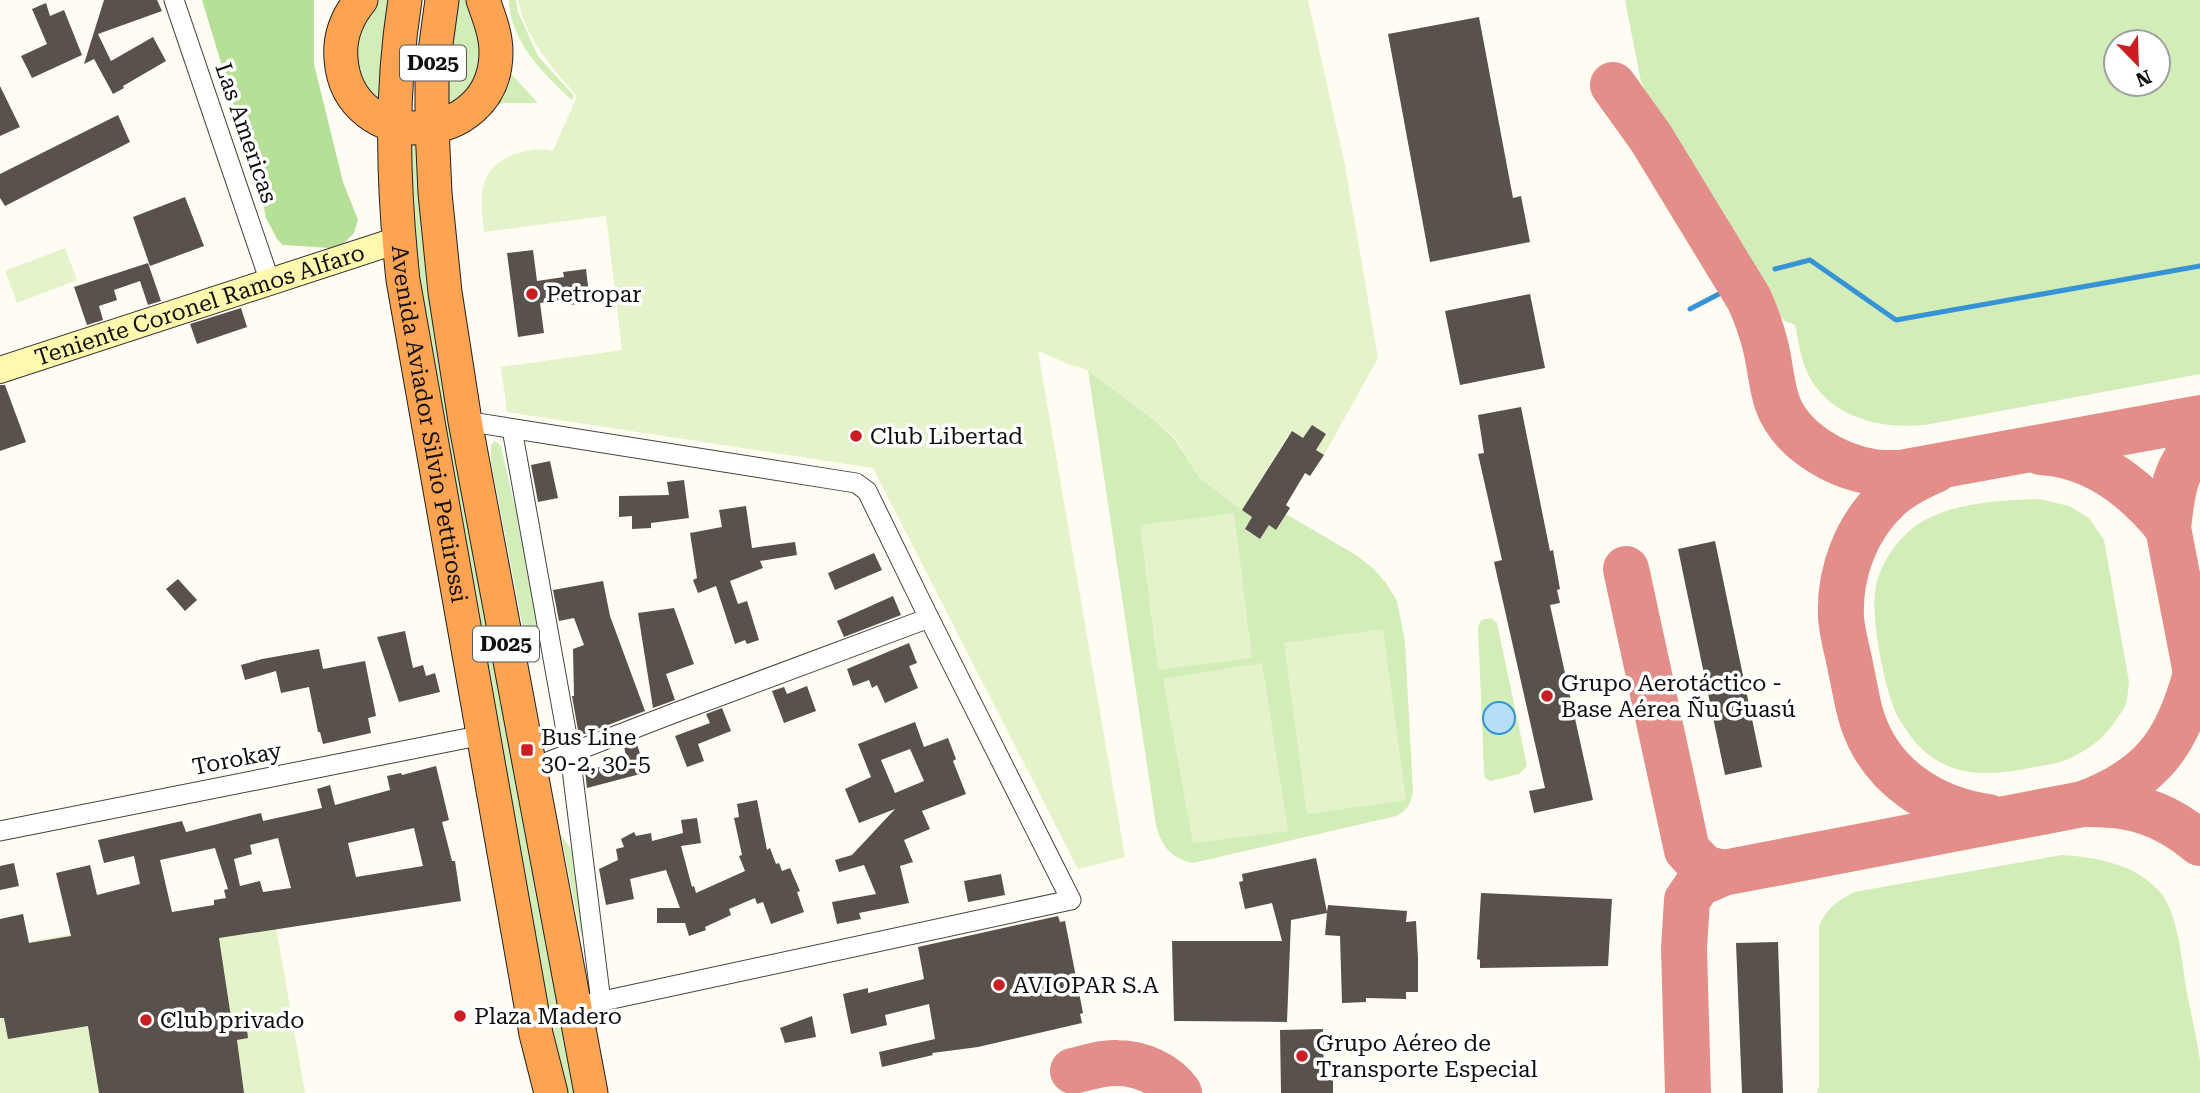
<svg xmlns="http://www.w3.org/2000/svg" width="2200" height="1093" font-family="'Roboto Serif',serif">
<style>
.green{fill:#d3edb9;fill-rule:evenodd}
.forest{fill:#b6df97}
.pitch{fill:#e5f3cb}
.water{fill:#b4defa;stroke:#3693d6;stroke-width:2}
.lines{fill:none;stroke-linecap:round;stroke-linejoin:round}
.stream{stroke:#3693d6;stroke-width:5}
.taxiway{stroke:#e48e8b;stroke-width:46}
.building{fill:#59514b;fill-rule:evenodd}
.street-casing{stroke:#434343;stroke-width:21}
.secondary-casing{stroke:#323232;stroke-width:28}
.highway-casing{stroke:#212121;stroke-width:35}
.street{stroke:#fff;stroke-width:19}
.secondary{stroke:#fff8ae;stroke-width:26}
.highway{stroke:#fda453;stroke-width:33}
.poi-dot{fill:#ca1e23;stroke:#fff;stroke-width:2.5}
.labels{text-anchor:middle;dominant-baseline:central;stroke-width:7;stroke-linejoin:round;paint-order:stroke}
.shield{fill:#fff;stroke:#585858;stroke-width:2}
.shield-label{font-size:21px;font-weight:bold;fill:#101010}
.street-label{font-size:23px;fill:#101010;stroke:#fff}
.poi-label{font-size:23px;fill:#101010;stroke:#fff;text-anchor:start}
</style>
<rect width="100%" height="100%" fill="#fffdf3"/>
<g class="green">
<polygon points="371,0 396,0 385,112 353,77 362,11"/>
<polygon points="452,0 465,0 479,17 485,72 445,115"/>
<path d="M509,0H516L518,12L538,56L574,96L572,100C543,73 510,42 509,0Z"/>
<path d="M1625,0H2200V374L1925,425C1882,429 1833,419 1810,378C1801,362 1799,343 1795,325L1785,321L1779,315L1648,97L1641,82ZM2116,42H2158V84H2116Z"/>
<polygon points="504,66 538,103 504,103 484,109"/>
<polygon points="418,136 582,1093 561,1093 416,303 405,137"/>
<path d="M1088,370L1148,415L1173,437L1200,478L1252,517L1245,530L1260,539L1269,525L1277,529L1286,514L1356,555L1373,568L1386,583L1397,601L1405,641L1413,792C1410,805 1408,810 1396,816L1193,863C1172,859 1161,846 1156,825Z"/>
<polygon points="495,441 501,446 529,568 539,640 543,650 526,642 525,639 491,462 491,445"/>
<path d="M2039,499L2069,506L2089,518L2104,540L2129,682C2128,689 2128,697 2126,703C2125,708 2121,713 2118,717C2105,738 2089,750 2066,760C2057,764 2045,765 2035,767C2000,774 1964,779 1933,758C1919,749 1906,731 1898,717C1885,693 1871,620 1875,592C1878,565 1900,533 1925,520C1959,502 2002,500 2039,499Z"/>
<polygon points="1491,618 1497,623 1527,766 1519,774 1490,781 1485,778 1484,773 1478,627 1481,620"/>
<polygon points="561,835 574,853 582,934 580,932"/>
<path d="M2062,855C2096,857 2135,864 2159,891C2179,912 2182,965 2187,993C2191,1015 2197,1038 2200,1061C2200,1071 2200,1082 2200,1093H1817L1819,1085V926C1827,908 1837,901 1854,892Z"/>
</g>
<polygon class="forest" points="202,0 314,0 314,64 343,182 358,220 354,233 344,243 330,248 283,245 277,239 266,218 262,198"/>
<g class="pitch">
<path d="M518,0H1308L1345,165L1378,358L1324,455L1316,450L1326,434L1312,425L1303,438L1291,431L1242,510L1200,478L1174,437L1148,415L1088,370L1071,365L1038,351L1125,857L1078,869L873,468L507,412L501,367L622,350L606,216L484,232C480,198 477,167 515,154C528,150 539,148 553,151L577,96C550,65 527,41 518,0Z"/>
<polygon points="65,248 77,280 17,303 5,271"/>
<polygon points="1234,513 1252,658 1158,670 1140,525"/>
<polygon points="1383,629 1406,800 1307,814 1284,643"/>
<polygon points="1262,663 1288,831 1193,843 1163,679"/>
<polygon points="271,898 305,1093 0,1093 0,947"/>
</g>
<circle class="water" cx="1499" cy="718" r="16"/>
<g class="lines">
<g class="stream">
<polyline points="1775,269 1810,260 1896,320 2200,266"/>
<polyline points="1690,309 1719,294"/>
</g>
<g class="taxiway">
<path d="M1613,85L1651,138L1749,299C1756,314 1761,329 1765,344C1770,363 1771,384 1777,402C1790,440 1835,466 1873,472C1882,473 1891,473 1900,473L2200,418"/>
<path d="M2041,452C2095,455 2136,488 2168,528C2172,492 2174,469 2200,441"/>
<path d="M1935,470C1919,477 1902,485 1889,497C1856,527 1839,573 1841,617C1842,635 1848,652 1851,670C1855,687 1857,705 1863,722C1882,777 1932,809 1988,817"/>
<polyline points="2168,528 2200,694"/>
<polyline points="1626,569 1687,850 1704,868 1723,873"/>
<path d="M2196,673C2178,742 2152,779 2083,804C2131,803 2163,812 2200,843"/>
<path d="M1073,1071C1087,1068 1103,1062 1117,1063C1140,1063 1166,1074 1179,1093"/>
<polyline points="1688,1093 1684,948 1687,900 1698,884 1723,873 2083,804"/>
</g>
</g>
<g class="building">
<polygon points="104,0 157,0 162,11 98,34 111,61 153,37 166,61 123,86 124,88 113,94 94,59 84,64"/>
<polygon points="46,3 50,16 64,10 82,55 32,78 21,56 47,44 32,9"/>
<polygon points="1479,17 1513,198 1521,196 1530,242 1430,262 1388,34"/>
<polygon points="0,86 20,127 0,136"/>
<polygon points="118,115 130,142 5,206 0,198 0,174"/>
<polygon points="185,197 204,246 150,266 133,217"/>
<polygon points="533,250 537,281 564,277 563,272 586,269 590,303 567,305 566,299 540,303 544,333 518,337 507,253"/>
<polygon points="148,263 161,301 148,305 140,281 114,290 117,300 99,306 103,320 87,325 74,287"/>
<polygon points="1530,294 1545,368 1460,385 1445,311"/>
<polygon points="241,308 247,327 197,344 190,324"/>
<polygon points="0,385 5,385 26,442 0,451"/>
<polygon points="1521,407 1550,551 1553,550 1560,589 1557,590 1560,603 1550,605 1593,800 1534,813 1529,791 1545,788 1494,562 1502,560 1478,454 1484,453 1478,415"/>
<polygon points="1312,425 1326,434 1316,450 1324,455 1310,476 1305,473 1286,505 1290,508 1276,530 1269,525 1260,539 1245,529 1252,517 1242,510 1292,431 1303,438"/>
<polygon points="550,461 558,498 538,502 531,465"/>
<polygon points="684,480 689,518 651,523 651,528 632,529 632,516 619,517 619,496 669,495 667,482"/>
<polygon points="746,506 752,548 795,542 797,555 760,561 763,568 730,581 738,604 747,601 759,640 747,644 745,640 735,644 716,586 698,593 693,580 697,578 690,533 722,527 719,510"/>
<polygon points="1715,541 1762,767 1725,775 1678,549"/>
<polygon points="874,553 882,570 835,590 828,573"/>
<polygon points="178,579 197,600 185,611 166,589"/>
<polygon points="603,581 610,616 645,711 579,736 572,696 574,696 573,649 584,645 574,618 559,621 553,590"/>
<polygon points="893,596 901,615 844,637 837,621"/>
<polygon points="674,608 694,664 666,674 675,700 653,708 638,613"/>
<polygon points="405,631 413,668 423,665 426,676 435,673 440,692 399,702 377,637"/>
<polygon points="909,643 917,663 909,666 918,688 885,703 877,685 872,688 869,680 853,686 847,669"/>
<polygon points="319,649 323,669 365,661 376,716 368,718 371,733 323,744 320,732 318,732 309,687 281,693 276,671 245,680 241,665 262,659"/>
<polygon points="807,686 816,711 784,723 772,691 784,687 787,694"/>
<polygon points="722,708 731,731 698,744 704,761 687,767 675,736 710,723 706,714"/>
<path d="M915,722L924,747L948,738L956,759L953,761L966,794L922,811L930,829L904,840L913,862L900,866L909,903L859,913L861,919L837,924L832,902L876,894L864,865L839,872L835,860L852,855L895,809L859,823L845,789L871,777L858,744ZM910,749L924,781L895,793L881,760Z"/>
<polygon points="637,744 641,757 644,756 648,772 587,788 585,771 627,760 624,747"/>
<path d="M436,766L449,820L442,822L452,861H455L461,901L219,938L232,1024L246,1022L248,1038L237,1040L244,1093H99L88,1026L8,1039L4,1018H0V919L23,914L29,943L71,936L56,873L90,865L97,895L140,884L134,856L104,863L98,840L182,821L186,832L261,813L263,821L322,808L317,789L330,785L335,805L390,790L387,776L401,773L402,775ZM414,828L423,866L356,877L348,843ZM278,838L291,888L263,892L260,881L240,886L234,859L252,854L250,845ZM215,848L228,889L224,890L226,898L214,900V905L172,912L160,860Z"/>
<polygon points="757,800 767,850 770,848 776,864 779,863 782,871 790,868 800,891 797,892 804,912 771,924 763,902 757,904 755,898 729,909 731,915 705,927 706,930 689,936 685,923 657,923 657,908 680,908 666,870 630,879 634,899 606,905 599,869 618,860 616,849 624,847 621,839 634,832 636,836 651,833 652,841 683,833 681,820 697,818 701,843 681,846 692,887 694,886 696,893 745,871 739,856 742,855 734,818 739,817 737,804"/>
<polygon points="1316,858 1327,912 1328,905 1407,911 1406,922 1416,921 1418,958 1418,992 1406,992 1406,999 1366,998 1366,1002 1342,1003 1340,936 1325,935 1327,913 1291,920 1287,1022 1174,1021 1172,941 1282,941 1272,903 1245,909 1239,882 1243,881 1242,874"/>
<polygon points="14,863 19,886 0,890 0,866"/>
<polygon points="1001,874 1005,895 968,902 964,881"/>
<polygon points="1481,893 1612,899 1608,966 1480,968 1480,960 1477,959"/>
<polygon points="1058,916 1060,922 1065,921 1083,1013 1080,1014 1082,1023 978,1047 932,1053 933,1055 882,1067 879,1052 935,1039 929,1004 885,1015 887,1025 851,1034 843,994 868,988 868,993 924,979 918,947"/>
<polygon points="1778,942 1783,1093 1742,1093 1736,943"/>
<polygon points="812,1016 816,1037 785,1043 780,1028"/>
<polygon points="1323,1029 1324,1076 1333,1076 1333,1093 1281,1093 1280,1030"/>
</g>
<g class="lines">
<g class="street-casing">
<g id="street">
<polyline points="174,0 270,282"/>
<polyline points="465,421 856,483 867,491 929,618 1071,900 575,1007"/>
<polyline points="512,429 570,753 601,1002"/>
<polyline points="529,769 677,712 929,618"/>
<polyline points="0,831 483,735"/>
</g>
</g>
<g class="secondary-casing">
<g id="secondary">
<path id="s1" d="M0,370L398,240"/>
</g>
</g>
<g class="highway-casing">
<g id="highway">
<path d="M361,0C347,17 339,37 341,59C348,155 496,149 496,52C496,34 489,17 483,0"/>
<path id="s2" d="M405,0C390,94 393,186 403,280L536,1034L551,1093"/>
<polyline points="442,0 432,73 432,127 435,193 445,292 465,421 591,1093"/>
</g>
</g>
<use href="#street" class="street"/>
<use href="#secondary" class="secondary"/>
<use href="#highway" class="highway"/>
</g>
<g class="poi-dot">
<circle cx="532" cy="294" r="7"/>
<circle cx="856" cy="436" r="7"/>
<circle cx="1547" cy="696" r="7"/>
<rect x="520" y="743" width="14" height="14" rx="3.5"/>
<circle cx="999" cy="985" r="7"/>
<circle cx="460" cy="1016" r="7"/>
<circle cx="146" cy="1020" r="7"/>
<circle cx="1302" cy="1056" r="7"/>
</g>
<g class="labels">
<g class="shield">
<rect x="400" y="45.5" width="66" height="35" rx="5"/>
<rect x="473" y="626.5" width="66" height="35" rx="5"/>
</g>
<g class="shield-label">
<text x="433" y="63">D025</text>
<text x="506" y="644">D025</text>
</g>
<g class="street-label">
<text transform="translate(246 133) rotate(71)">Las Americas</text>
<text stroke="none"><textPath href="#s1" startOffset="210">Teniente Coronel Ramos Alfaro</textPath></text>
<text stroke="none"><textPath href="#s2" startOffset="427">Avenida Aviador Silvio Pettirossi</textPath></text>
<text transform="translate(237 759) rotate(-11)">Torokay</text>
</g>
<g class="poi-label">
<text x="546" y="294">Petropar</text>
<text x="870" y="436">Club Libertad</text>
<text x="1561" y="683">Grupo Aerotáctico -<tspan x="1561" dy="26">Base Aérea Ñu Guasú</tspan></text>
<text x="541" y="737">Bus Line<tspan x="541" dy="26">30-2, 30-5</tspan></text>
<text x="1013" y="985">AVIOPAR S.A</text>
<text x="474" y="1016">Plaza Madero</text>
<text x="160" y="1020">Club privado</text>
<text x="1316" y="1043">Grupo Aéreo de<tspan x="1316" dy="26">Transporte Especial</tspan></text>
</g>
</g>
<g transform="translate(2137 63) rotate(157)"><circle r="33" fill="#ffffff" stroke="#9f9f9f" stroke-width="2"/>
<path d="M0-5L12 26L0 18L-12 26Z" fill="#ca1e23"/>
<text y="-10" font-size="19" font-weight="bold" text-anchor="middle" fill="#101010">N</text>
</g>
</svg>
